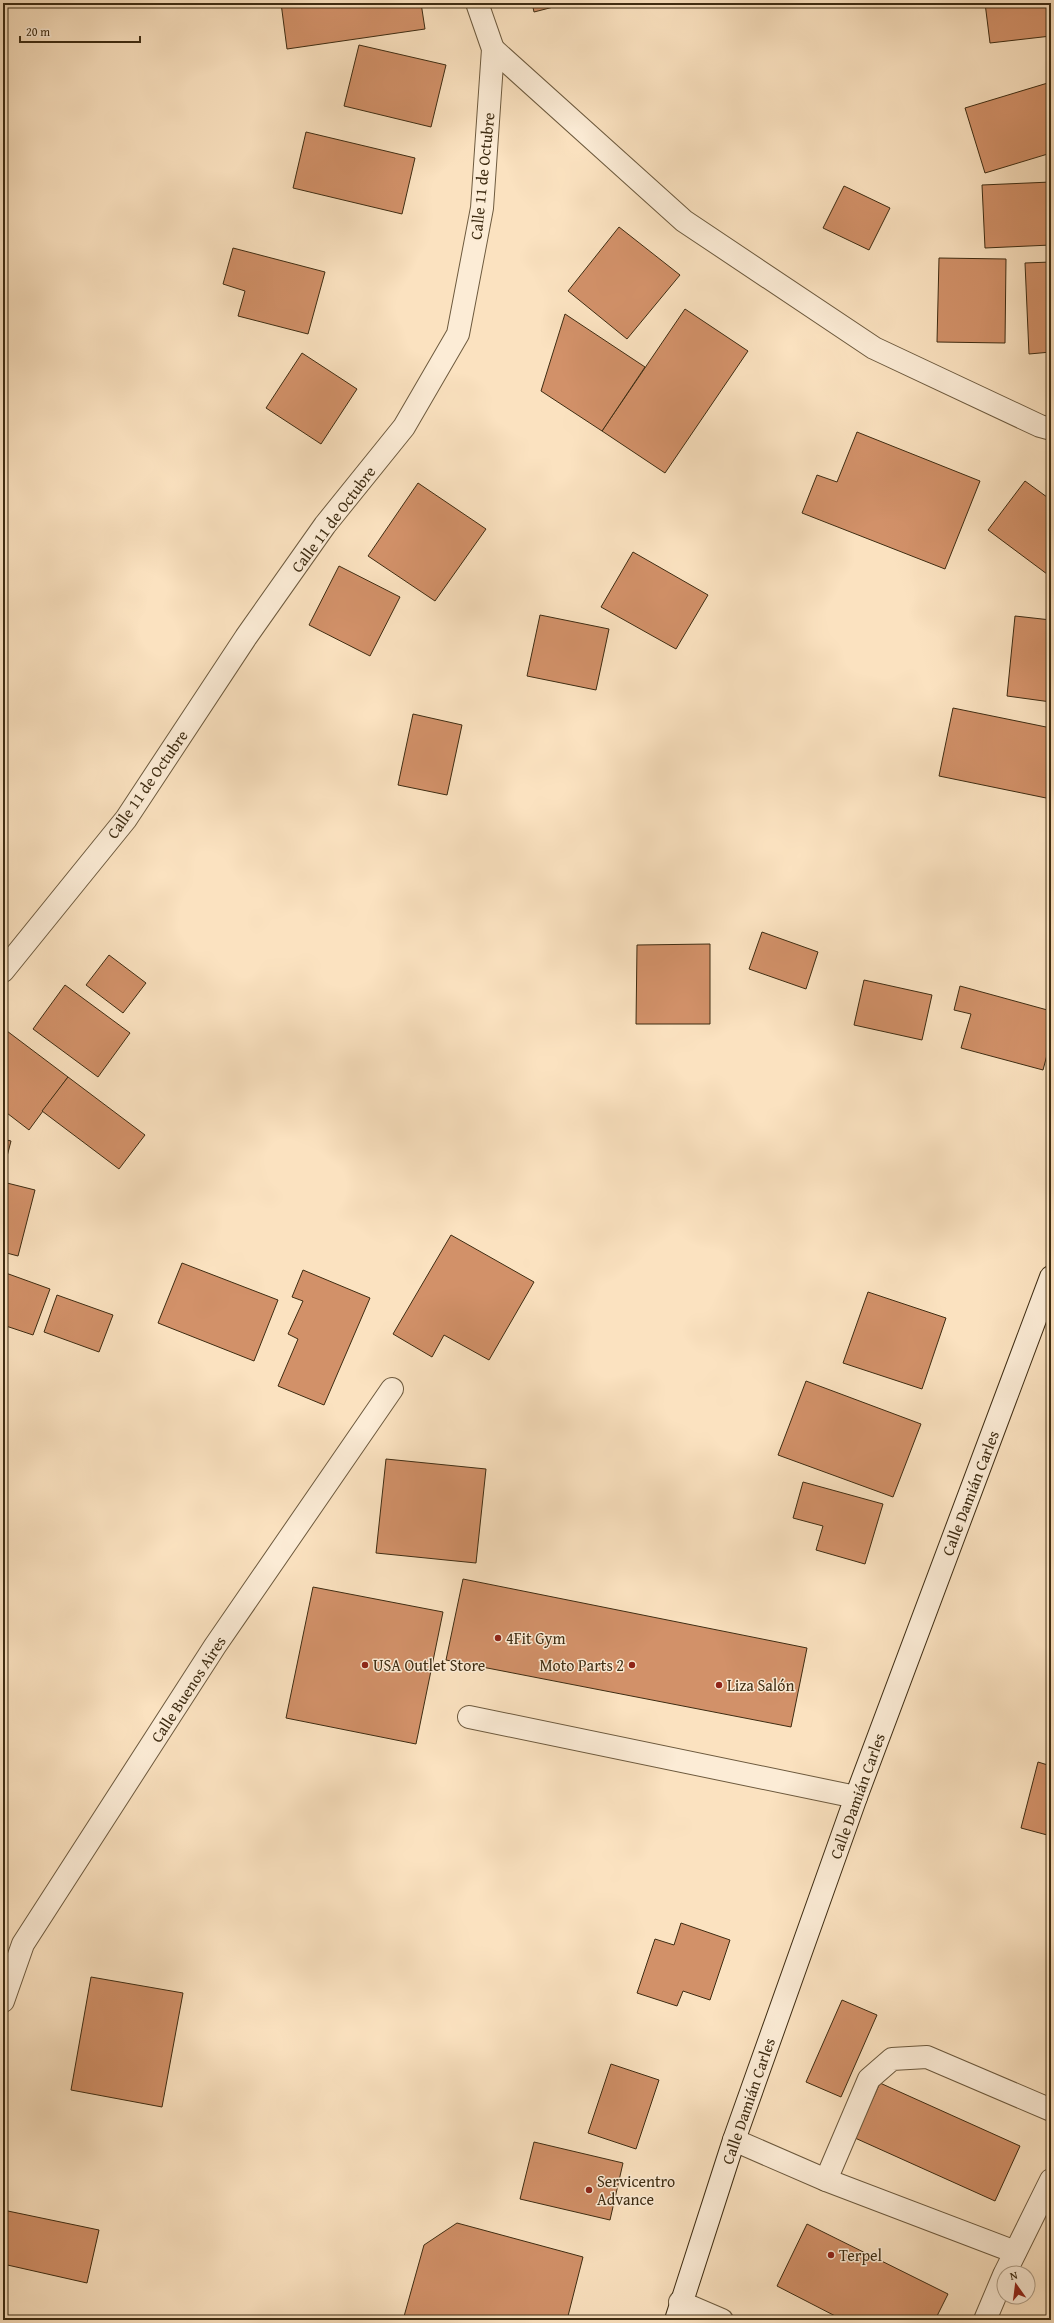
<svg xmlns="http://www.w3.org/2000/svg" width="1054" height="2323" font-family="'Gentium Book Plus',serif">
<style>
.building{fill:#d29169;stroke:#3e2c12}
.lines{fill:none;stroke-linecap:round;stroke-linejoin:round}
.lane-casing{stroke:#6d5a3e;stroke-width:24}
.street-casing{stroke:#6d5a3e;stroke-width:24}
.secondary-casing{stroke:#3e2c12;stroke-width:24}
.lane{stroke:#fcecd6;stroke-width:22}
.street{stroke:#fcecd6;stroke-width:22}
.secondary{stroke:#fcecd6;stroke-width:22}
.poi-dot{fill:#8f2418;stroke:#fcecd6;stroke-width:1.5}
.labels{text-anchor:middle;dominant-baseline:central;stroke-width:3;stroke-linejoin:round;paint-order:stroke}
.street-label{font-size:16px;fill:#3e2c12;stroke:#fcecd6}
.poi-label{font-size:16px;fill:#3e2c12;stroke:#fcecd6;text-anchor:start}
</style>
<rect width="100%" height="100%" fill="#fbe2c0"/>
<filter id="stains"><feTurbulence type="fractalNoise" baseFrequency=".005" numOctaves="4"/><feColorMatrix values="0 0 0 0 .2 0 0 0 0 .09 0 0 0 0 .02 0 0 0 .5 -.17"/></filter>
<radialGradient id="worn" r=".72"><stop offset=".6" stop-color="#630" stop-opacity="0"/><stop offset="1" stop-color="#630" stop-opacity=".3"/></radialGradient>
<g class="building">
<polygon points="281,3 421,3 425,29 287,49"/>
<polygon points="532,3 569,3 534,12"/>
<polygon points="985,3 1051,3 1051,36 990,43"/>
<polygon points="359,45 446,65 431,127 344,106"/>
<polygon points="1051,82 1051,153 985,173 965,108"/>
<polygon points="306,132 415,158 402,214 293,188"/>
<polygon points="1051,182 1051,245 985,248 982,185"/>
<polygon points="844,186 890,208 869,250 823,228"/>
<polygon points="619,227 680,275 627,339 568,291"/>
<polygon points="233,248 325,272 308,334 238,316 245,291 223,284"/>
<polygon points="939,258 1006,259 1005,343 937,342"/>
<polygon points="1051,262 1051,352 1029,354 1025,263"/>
<polygon points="685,309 748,351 665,473 602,431"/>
<polygon points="565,314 645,367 602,431 541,391"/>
<polygon points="302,353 357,389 321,444 266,408"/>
<polygon points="857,432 980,481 945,569 802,513 817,475 837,482"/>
<polygon points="1025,481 1051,500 1051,577 988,530"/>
<polygon points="418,483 486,529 435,601 368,556"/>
<polygon points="633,552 708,595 676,649 601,607"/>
<polygon points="339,566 400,597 370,656 309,625"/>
<polygon points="540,615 609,629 596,690 527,676"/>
<polygon points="1015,616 1051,620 1051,702 1007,696"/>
<polygon points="953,708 1051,728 1051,799 939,776"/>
<polygon points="413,714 462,725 447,795 398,785"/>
<polygon points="762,932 818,952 806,989 749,969"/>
<polygon points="710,944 710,1024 636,1024 637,945"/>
<polygon points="109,955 146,983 123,1013 86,985"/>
<polygon points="864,980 932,995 922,1040 854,1025"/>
<polygon points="65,985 130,1033 98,1077 33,1029"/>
<polygon points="960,986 1051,1011 1051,1040 1043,1070 961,1048 971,1014 954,1010"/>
<polygon points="3,1028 68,1077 29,1130 3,1110"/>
<polygon points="68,1077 145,1135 119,1169 42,1111"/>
<polygon points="3,1139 11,1141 3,1172"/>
<polygon points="3,1182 35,1190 18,1256 3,1252"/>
<polygon points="451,1235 534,1282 489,1360 444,1335 432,1357 393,1334"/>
<polygon points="182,1263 278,1300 254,1361 158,1323"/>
<polygon points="303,1270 370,1298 324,1405 278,1386 298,1339 288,1334 303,1301 292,1297"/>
<polygon points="3,1272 50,1289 33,1335 3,1325"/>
<polygon points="868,1292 946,1318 922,1389 843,1363"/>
<polygon points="57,1295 113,1315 99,1352 44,1332"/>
<polygon points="806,1381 921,1424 893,1497 778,1455"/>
<polygon points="386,1459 486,1469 476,1563 376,1553"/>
<polygon points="803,1482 883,1504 865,1564 816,1550 823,1526 793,1518"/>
<polygon points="463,1579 807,1648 791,1727 446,1660"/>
<polygon points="313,1587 443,1612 416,1744 286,1718"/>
<polygon points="1038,1762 1051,1766 1051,1836 1021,1828"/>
<polygon points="681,1923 730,1940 710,2000 683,1991 677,2006 637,1993 655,1939 674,1945"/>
<polygon points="91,1977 183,1993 162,2107 71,2090"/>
<polygon points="842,2000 877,2015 841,2097 806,2082"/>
<polygon points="611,2064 659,2080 636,2149 588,2133"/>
<polygon points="880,2083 1020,2146 995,2201 855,2138"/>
<polygon points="534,2142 623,2163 610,2220 520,2199"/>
<polygon points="3,2210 99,2230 87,2283 3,2264"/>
<polygon points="457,2223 583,2257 567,2320 403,2320 424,2245"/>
<polygon points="807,2224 948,2294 935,2320 843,2320 777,2286"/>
</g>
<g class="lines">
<g class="lane-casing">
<g id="lane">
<polyline points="469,1717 856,1797"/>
<polyline points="734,2140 826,2180 1015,2252"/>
<polyline points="826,2180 869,2079 892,2059 927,2057 1051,2110"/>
<polyline points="1005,2273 1051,2180"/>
<polyline points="680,2302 722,2320"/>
<polyline points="985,2320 1004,2275"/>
</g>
</g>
<g class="street-casing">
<g id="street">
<polyline points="493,49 684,221 874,348 1040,426 1051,429"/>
<polyline points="3,971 126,819 246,637 325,525 404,427 458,334 482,208 493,49 477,3"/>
<polyline points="3,2001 23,1944 215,1646 392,1389"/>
</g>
</g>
<g class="secondary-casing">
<polyline id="secondary" points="676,2320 734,2140 856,1797 1051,1277"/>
</g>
<use href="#lane" class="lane"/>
<use href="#street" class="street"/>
<use href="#secondary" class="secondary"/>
</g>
<g class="poi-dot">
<circle cx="498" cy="1638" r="4"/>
<circle cx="365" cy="1665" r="4"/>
<circle cx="632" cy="1665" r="4"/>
<circle cx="719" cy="1685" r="4"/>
<circle cx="589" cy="2190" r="4"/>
<circle cx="831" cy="2255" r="4"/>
</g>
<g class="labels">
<g class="street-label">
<text transform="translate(482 176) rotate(-84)">Calle 11 de Octubre</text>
<text transform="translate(333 519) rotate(-53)">Calle 11 de Octubre</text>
<text transform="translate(147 784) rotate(-55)">Calle 11 de Octubre</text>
<text transform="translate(970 1493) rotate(-69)">Calle Damián Carles</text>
<text transform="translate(188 1689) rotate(-57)">Calle Buenos Aires</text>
<text transform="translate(857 1796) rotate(-70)">Calle Damián Carles</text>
<text transform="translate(748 2101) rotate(-71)">Calle Damián Carles</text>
</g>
<g class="poi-label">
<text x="506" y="1638">4Fit Gym</text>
<text x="373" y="1665">USA Outlet Store</text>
<text x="624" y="1665" text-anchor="end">Moto Parts 2</text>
<text x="727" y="1685">Liza Salón</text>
<text x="597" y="2181">Servicentro<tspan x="597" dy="18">Advance</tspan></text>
<text x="839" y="2255">Terpel</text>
</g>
</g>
<rect width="1054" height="2323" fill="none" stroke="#fbe2c0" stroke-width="16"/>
<rect x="4" y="4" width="1046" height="2315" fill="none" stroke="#3e2c12" stroke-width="2"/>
<rect x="8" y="8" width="1038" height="2307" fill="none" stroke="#3e2c12"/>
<g transform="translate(1016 2285) rotate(346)"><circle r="19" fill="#fcecd6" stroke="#b09f88"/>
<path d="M0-3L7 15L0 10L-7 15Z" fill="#8f2418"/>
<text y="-6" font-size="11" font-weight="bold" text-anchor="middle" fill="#3e2c12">N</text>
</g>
<path d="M20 36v6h120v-6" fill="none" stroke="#3e2c12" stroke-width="2"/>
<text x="26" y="36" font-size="12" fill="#3e2c12" stroke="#fcecd6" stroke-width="3" paint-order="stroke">20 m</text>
<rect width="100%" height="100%" filter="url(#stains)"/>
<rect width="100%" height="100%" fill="url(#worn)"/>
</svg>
